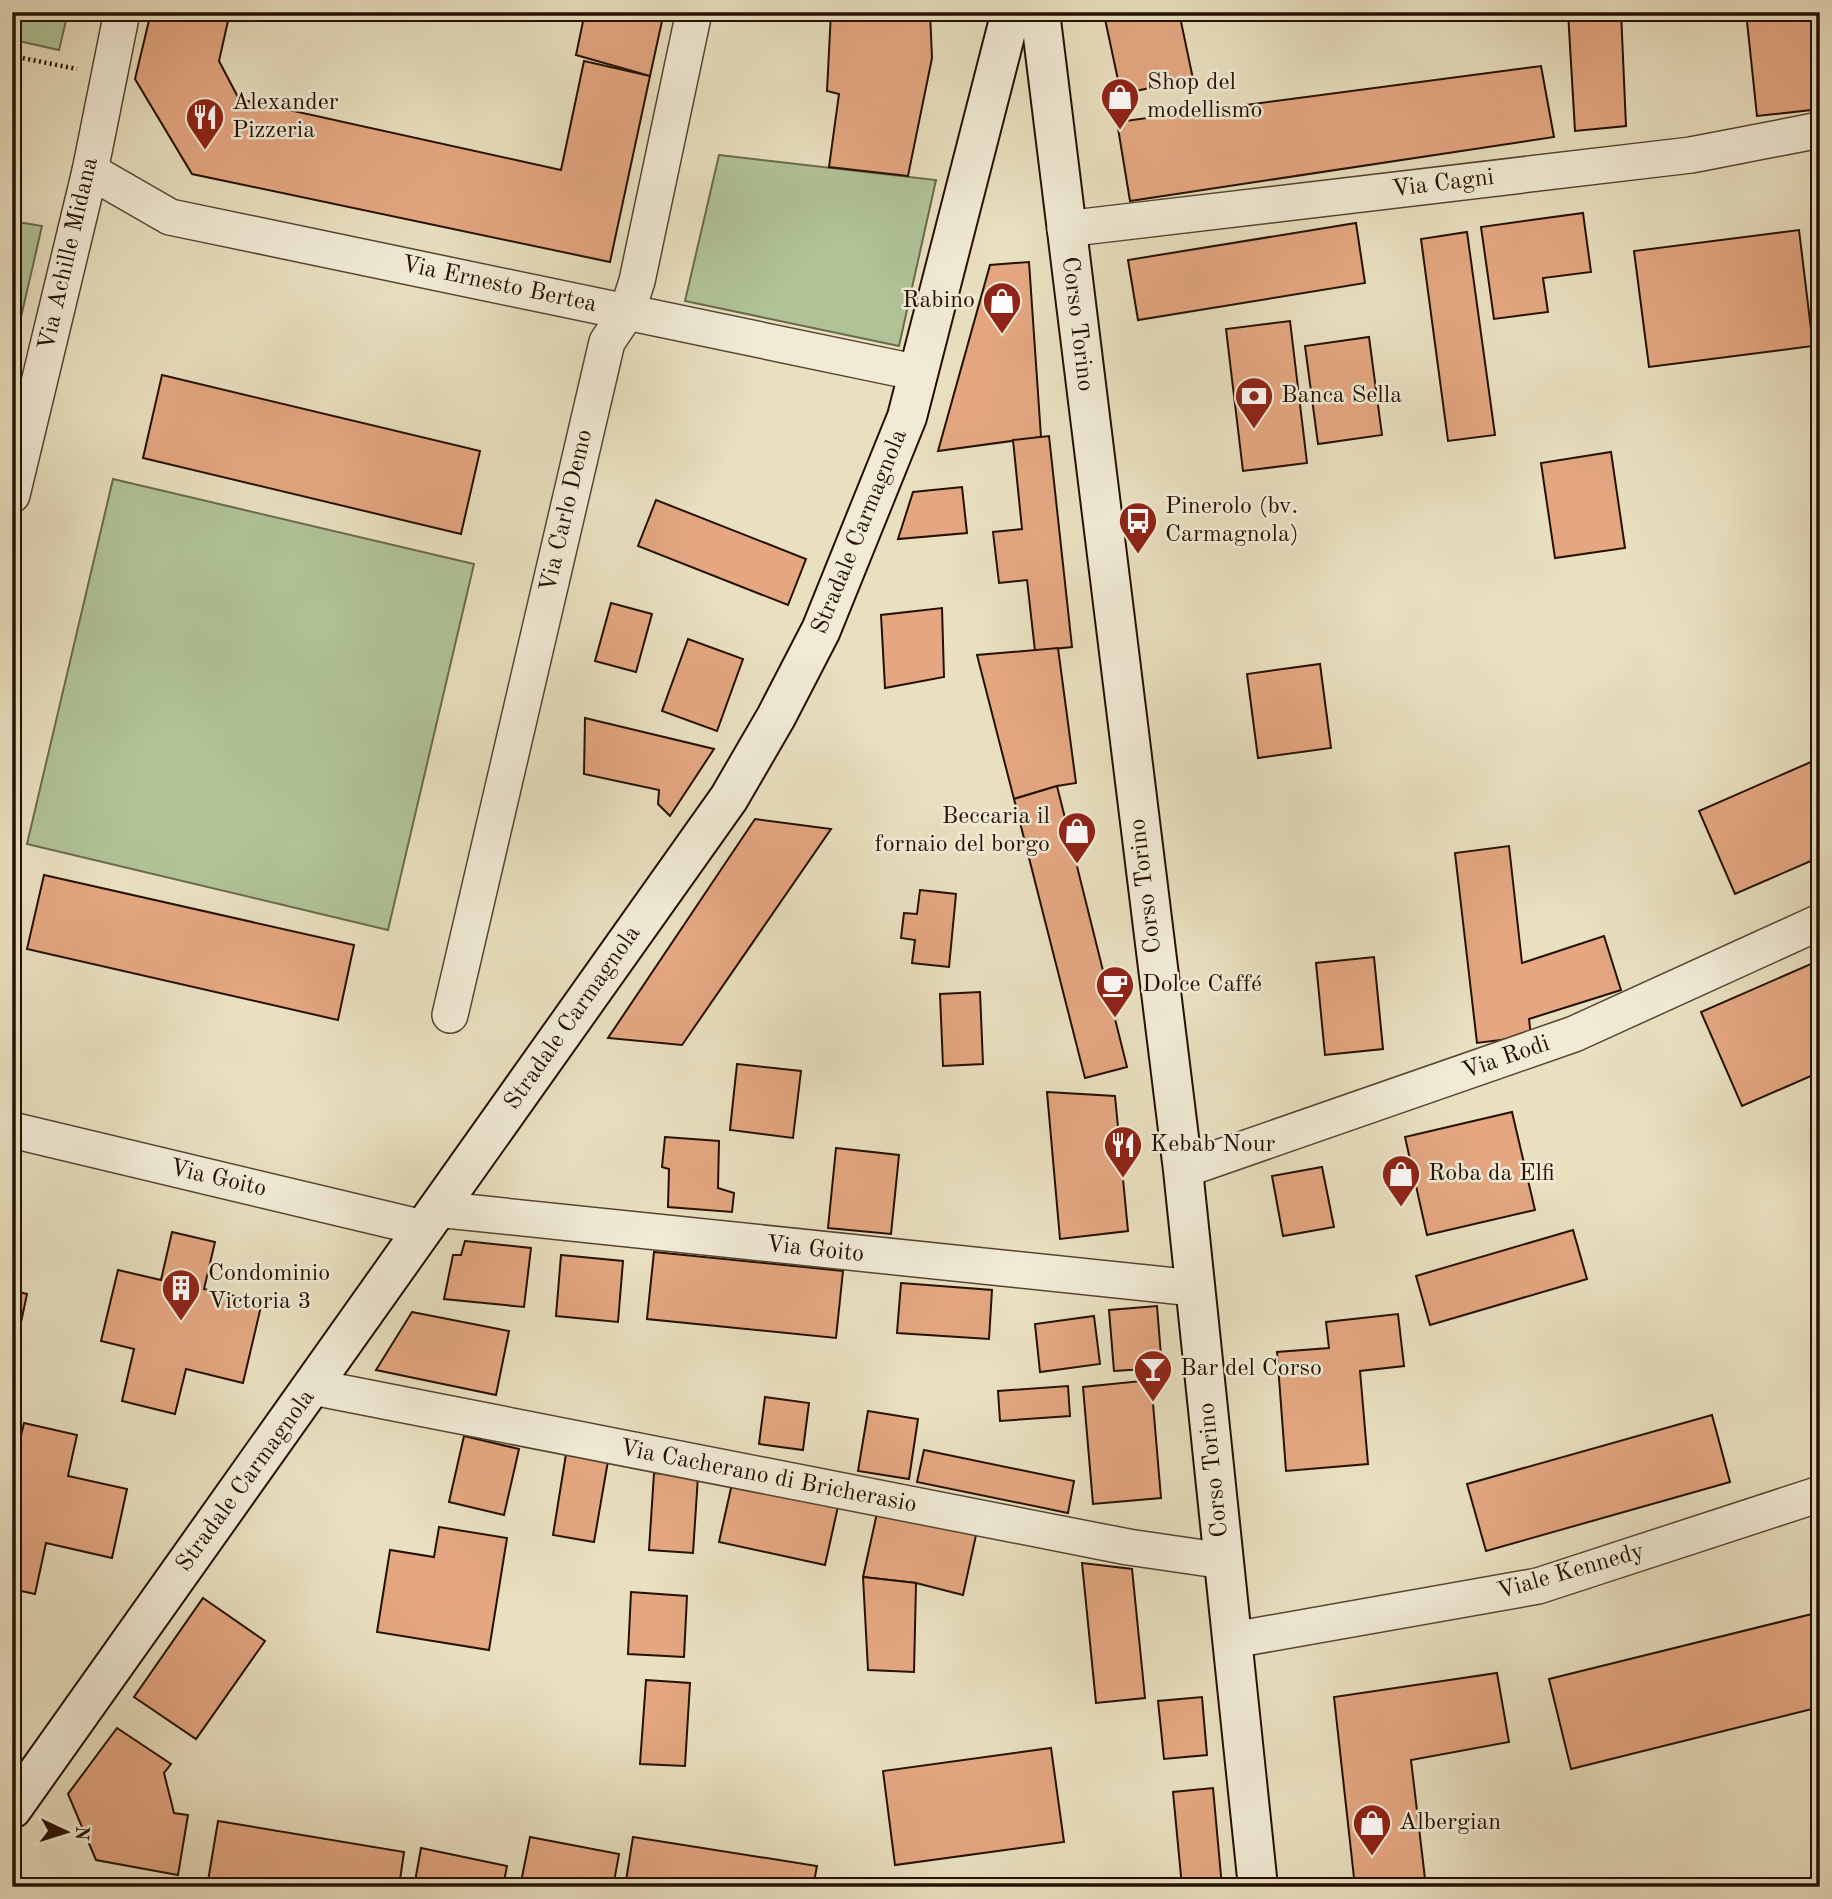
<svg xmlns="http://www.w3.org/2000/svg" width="1832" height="1899" font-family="'Old Standard TT',serif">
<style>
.green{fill:#b0c397;stroke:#6a6a4c;stroke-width:2}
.building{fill:#e4a782;stroke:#251000;stroke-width:2}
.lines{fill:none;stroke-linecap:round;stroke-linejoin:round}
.minor-casing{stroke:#564430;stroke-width:38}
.secondary-casing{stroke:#251000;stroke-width:42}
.path{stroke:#251000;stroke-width:4.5;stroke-dasharray:2 3.5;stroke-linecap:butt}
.minor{stroke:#f1ebd6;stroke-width:35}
.secondary{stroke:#f1ebd6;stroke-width:38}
.labels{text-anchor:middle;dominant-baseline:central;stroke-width:5;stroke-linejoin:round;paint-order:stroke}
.poi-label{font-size:24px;fill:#251000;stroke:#f1ebd6;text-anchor:start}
.street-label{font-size:24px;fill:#251000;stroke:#f1ebd6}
</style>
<rect width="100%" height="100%" fill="#e9e0c0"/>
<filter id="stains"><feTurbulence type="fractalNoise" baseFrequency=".00286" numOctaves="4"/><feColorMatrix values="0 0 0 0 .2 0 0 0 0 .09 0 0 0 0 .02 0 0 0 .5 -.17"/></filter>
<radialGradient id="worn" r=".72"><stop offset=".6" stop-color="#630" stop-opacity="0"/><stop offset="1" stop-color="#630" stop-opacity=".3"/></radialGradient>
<g class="green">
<polygon points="20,12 68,12 59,50 14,40"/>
<polygon points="719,155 936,180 899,346 685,301"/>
<polygon points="12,221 42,226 12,356"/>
<polygon points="113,479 474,564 388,930 27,844"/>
</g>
<g class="building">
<polygon points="151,12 230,12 219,61 239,99 561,170 584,61 650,76 610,262 192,174 135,79"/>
<polygon points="585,12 664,12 650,76 576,55"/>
<polygon points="831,12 930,12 932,58 908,176 829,167 839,94 827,91"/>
<polygon points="1137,12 1179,12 1193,79 1121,94 1105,19"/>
<polygon points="1568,12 1621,12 1626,126 1575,131"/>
<polygon points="1746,12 1820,12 1820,109 1757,116"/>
<polygon points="1541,66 1554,137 1130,201 1117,122"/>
<polygon points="1583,213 1591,272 1543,278 1548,312 1494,319 1481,227"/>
<polygon points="1356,223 1365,283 1138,320 1128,260"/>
<polygon points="1799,230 1813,346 1649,367 1634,251"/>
<polygon points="1467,232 1495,435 1448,441 1421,239"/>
<polygon points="1029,262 1041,437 938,451 990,265"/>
<polygon points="1290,321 1307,463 1243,471 1226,329"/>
<polygon points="1369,337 1382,435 1318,444 1305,346"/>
<polygon points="162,375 480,451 461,534 143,458"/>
<polygon points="1049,436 1072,647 1035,651 1027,580 999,583 993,532 1022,529 1013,440"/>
<polygon points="1611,452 1625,548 1555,558 1541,463"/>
<polygon points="962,487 967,533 898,539 913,492"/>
<polygon points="656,500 806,559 788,605 638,546"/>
<polygon points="611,603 652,614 636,672 595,661"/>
<polygon points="942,608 944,677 885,688 881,615"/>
<polygon points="688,639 743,659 717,731 662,711"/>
<polygon points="1058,648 1076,783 1057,786 1014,799 977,655"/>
<polygon points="1320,664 1331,748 1258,758 1247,674"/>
<polygon points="585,718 714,749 670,816 658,804 659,790 584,774"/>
<polygon points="1820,758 1820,857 1735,894 1699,811"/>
<polygon points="1057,786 1127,1067 1085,1078 1014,799"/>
<polygon points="755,819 831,829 682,1045 608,1038"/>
<polygon points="1509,846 1522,963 1604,936 1621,990 1529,1019 1531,1036 1477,1043 1455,853"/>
<polygon points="44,875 354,945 338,1020 27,949"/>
<polygon points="920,890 956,894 949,967 912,963 915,940 901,938 904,913 917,914"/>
<polygon points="1374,957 1383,1049 1325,1055 1316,963"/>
<polygon points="1820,960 1820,1072 1742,1106 1701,1012"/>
<polygon points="980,992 983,1064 943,1066 940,994"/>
<polygon points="737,1064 801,1071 793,1138 730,1130"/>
<polygon points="1047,1092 1115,1096 1128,1231 1060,1239"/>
<polygon points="1512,1112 1535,1210 1427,1235 1405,1137"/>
<polygon points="665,1137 719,1141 718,1188 734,1193 732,1212 668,1207 669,1169 662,1167"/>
<polygon points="836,1148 899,1155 891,1234 828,1228"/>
<polygon points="1322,1167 1334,1227 1283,1236 1272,1176"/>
<polygon points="1573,1230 1587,1279 1430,1325 1416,1276"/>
<polygon points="172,1232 215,1242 204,1289 262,1302 243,1383 186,1369 175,1414 122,1401 134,1349 101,1341 118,1270 161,1280"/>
<polygon points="465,1241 531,1248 524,1307 444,1299 453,1255 461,1255"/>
<polygon points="654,1252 843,1271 836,1338 647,1319"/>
<polygon points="561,1255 623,1261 618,1322 556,1316"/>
<polygon points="901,1283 992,1290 989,1339 897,1333"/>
<polygon points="12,1290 27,1294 12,1365"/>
<polygon points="1157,1306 1162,1368 1114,1371 1109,1310"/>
<polygon points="412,1312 509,1331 496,1395 376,1370"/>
<polygon points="1398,1314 1404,1366 1360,1371 1368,1464 1286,1471 1277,1352 1329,1348 1326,1322"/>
<polygon points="1094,1316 1100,1364 1040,1372 1035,1324"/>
<polygon points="1151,1380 1161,1498 1093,1504 1083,1387"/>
<polygon points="1068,1386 1070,1416 1000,1421 998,1391"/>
<polygon points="765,1397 809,1403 803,1450 759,1444"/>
<polygon points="868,1411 918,1419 909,1479 858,1471"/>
<polygon points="1712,1415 1730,1482 1486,1551 1467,1484"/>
<polygon points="24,1423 77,1435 68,1476 127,1489 112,1558 46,1543 35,1594 12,1589 12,1460 15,1461"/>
<polygon points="464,1436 519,1449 504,1515 449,1502"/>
<polygon points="924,1450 1074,1481 1068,1513 917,1482"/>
<polygon points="566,1454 608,1461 594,1542 553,1535"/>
<polygon points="654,1473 698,1476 693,1553 649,1550"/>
<polygon points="733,1479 839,1502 825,1565 719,1542"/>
<polygon points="877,1513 976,1535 963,1595 916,1583 863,1577"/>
<polygon points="439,1527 507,1538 489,1650 377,1632 390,1550 434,1557"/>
<polygon points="1082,1563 1132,1569 1145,1698 1096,1703"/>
<polygon points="863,1577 916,1583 914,1672 868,1670"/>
<polygon points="631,1592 687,1596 684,1657 628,1654"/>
<polygon points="203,1598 265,1641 196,1739 134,1697"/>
<polygon points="1820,1612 1820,1707 1571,1769 1549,1679"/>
<polygon points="1497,1673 1509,1742 1411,1760 1426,1887 1355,1887 1334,1697"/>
<polygon points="646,1680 690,1683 685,1766 640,1764"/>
<polygon points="1202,1697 1207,1755 1164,1759 1158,1701"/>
<polygon points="117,1728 171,1764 164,1773 174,1813 188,1815 178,1875 96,1860 68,1794"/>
<polygon points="1051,1748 1064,1842 895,1865 883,1771"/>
<polygon points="1213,1788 1222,1887 1182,1887 1173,1792"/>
<polygon points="218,1821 404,1852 399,1887 207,1887"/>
<polygon points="530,1837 619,1854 613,1887 520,1887"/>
<polygon points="633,1837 817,1866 813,1887 625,1887"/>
<polygon points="421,1848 507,1866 503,1887 414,1887"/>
<polygon points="1126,1880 1127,1887 1055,1887"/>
</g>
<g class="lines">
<g class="minor-casing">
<g id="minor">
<polyline points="90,171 170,217 919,373"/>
<polyline points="1065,229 1691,155 1820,130"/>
<polyline points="12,495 90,171 122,12"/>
<polyline points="450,1015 607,342 627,312 637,281 694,12"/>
<polyline points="12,1130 423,1228"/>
<polyline points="1183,1170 1574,1034 1820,922"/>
<polyline points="436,1209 1194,1288"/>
<polyline points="313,1387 1128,1547 1224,1561"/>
<polyline points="1233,1640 1538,1586 1820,1494"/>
</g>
</g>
<g class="secondary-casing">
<g id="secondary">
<polyline points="1040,12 1183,1170 1258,1887"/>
<polyline points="12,1809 729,798 776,717 821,630 907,417 1011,12"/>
</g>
</g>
<polyline class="path" points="12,56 77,69"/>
<use href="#minor" class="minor"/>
<use href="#secondary" class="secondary"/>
</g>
<defs>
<g id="shop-pin" transform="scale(2.0125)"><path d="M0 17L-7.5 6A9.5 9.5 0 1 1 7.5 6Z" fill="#8f2418" stroke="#f1ebd6"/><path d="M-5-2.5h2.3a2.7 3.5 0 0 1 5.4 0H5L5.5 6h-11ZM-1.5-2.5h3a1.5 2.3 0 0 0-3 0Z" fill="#fff"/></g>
<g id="restaurant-pin" transform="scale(2.0125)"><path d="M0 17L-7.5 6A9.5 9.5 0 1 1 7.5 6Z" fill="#8f2418" stroke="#f1ebd6"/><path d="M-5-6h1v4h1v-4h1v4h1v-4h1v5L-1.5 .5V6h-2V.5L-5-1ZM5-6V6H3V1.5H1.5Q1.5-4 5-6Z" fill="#fff"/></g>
<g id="bank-pin" transform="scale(2.0125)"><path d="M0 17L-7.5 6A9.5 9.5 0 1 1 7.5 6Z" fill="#8f2418" stroke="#f1ebd6"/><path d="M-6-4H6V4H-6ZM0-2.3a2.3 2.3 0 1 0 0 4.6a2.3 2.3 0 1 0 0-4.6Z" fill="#fff"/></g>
<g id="bus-pin" transform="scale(2.0125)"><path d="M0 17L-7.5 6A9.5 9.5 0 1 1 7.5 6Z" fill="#8f2418" stroke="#f1ebd6"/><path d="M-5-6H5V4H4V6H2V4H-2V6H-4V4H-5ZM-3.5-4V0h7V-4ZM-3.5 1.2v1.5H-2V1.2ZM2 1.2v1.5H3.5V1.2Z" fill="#fff"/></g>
<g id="cafe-pin" transform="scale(2.0125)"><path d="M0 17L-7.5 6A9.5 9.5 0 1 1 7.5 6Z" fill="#8f2418" stroke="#f1ebd6"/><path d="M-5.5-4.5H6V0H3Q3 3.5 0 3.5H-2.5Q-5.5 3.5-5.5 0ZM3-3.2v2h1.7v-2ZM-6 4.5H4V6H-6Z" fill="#fff"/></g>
<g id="building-pin" transform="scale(2.0125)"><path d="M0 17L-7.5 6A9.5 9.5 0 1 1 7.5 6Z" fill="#8f2418" stroke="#f1ebd6"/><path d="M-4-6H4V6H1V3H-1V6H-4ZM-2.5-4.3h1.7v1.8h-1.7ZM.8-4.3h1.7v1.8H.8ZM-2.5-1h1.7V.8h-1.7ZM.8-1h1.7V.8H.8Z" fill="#fff"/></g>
<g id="bar-pin" transform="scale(2.0125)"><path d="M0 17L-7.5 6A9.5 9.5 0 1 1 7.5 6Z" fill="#8f2418" stroke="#f1ebd6"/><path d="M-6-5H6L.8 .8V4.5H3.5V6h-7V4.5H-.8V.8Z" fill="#fff"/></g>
</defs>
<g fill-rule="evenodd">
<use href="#shop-pin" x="1120" y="97"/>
<use href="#restaurant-pin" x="205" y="117"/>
<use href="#shop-pin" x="1002" y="301"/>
<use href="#bank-pin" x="1254" y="396"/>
<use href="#bus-pin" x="1138" y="521"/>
<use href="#shop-pin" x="1077" y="831"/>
<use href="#cafe-pin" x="1115" y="985"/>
<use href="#restaurant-pin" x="1123" y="1145"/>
<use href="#shop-pin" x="1401" y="1174"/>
<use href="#building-pin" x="181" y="1288"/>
<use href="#bar-pin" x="1153" y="1369"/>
<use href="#shop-pin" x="1372" y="1823"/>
</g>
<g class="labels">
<g class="poi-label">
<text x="1147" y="83">Shop del<tspan x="1147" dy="28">modellismo</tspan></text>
<text x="232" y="103">Alexander<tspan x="232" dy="28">Pizzeria</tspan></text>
<text x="975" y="301" text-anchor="end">Rabino</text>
<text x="1281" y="396">Banca Sella</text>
<text x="1165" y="507">Pinerolo (bv.<tspan x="1165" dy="28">Carmagnola)</tspan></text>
<text x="1050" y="817" text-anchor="end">Beccaria il<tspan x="1050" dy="28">fornaio del borgo</tspan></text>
<text x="1142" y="985">Dolce Caffé</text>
<text x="1150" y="1145">Kebab Nour</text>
<text x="1428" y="1174">Roba da Elfi</text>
<text x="208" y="1274">Condominio<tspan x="208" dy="28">Victoria 3</tspan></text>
<text x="1180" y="1369">Bar del Corso</text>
<text x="1399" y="1823">Albergian</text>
</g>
<g class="street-label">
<text transform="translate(1443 184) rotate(-7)">Via Cagni</text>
<text transform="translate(69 254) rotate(-77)">Via Achille Midana</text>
<text transform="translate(499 285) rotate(12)">Via Ernesto Bertea</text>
<text transform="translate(1077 324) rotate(83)">Corso Torino</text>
<text transform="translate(567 511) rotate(-77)">Via Carlo Demo</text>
<text transform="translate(860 532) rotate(-68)">Stradale Carmagnola</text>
<text transform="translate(1146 886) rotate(-97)">Corso Torino</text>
<text transform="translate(573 1018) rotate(-55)">Stradale Carmagnola</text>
<text transform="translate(1506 1058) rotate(-19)">Via Rodi</text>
<text transform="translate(218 1179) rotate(13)">Via Goito</text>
<text transform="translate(815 1250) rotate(6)">Via Goito</text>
<text transform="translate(1214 1470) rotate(-96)">Corso Torino</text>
<text transform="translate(768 1477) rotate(11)">Via Cacherano di Bricherasio</text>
<text transform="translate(246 1481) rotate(-54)">Stradale Carmagnola</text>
<text transform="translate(1571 1572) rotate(-16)">Viale Kennedy</text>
</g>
</g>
<rect width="1832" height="1899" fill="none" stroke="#e9e0c0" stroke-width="42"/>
<rect x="14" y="14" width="1804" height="1871" fill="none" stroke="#251000" stroke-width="3.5"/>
<rect x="21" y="21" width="1790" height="1857" fill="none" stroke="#251000" stroke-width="2"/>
<g transform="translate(66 1832) rotate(94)" stroke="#f1ebd6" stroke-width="5" paint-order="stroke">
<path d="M0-5L12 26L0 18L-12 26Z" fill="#251000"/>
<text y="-10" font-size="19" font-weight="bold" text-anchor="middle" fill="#251000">N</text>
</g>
<rect width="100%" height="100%" filter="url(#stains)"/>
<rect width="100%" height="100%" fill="url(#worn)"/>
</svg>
